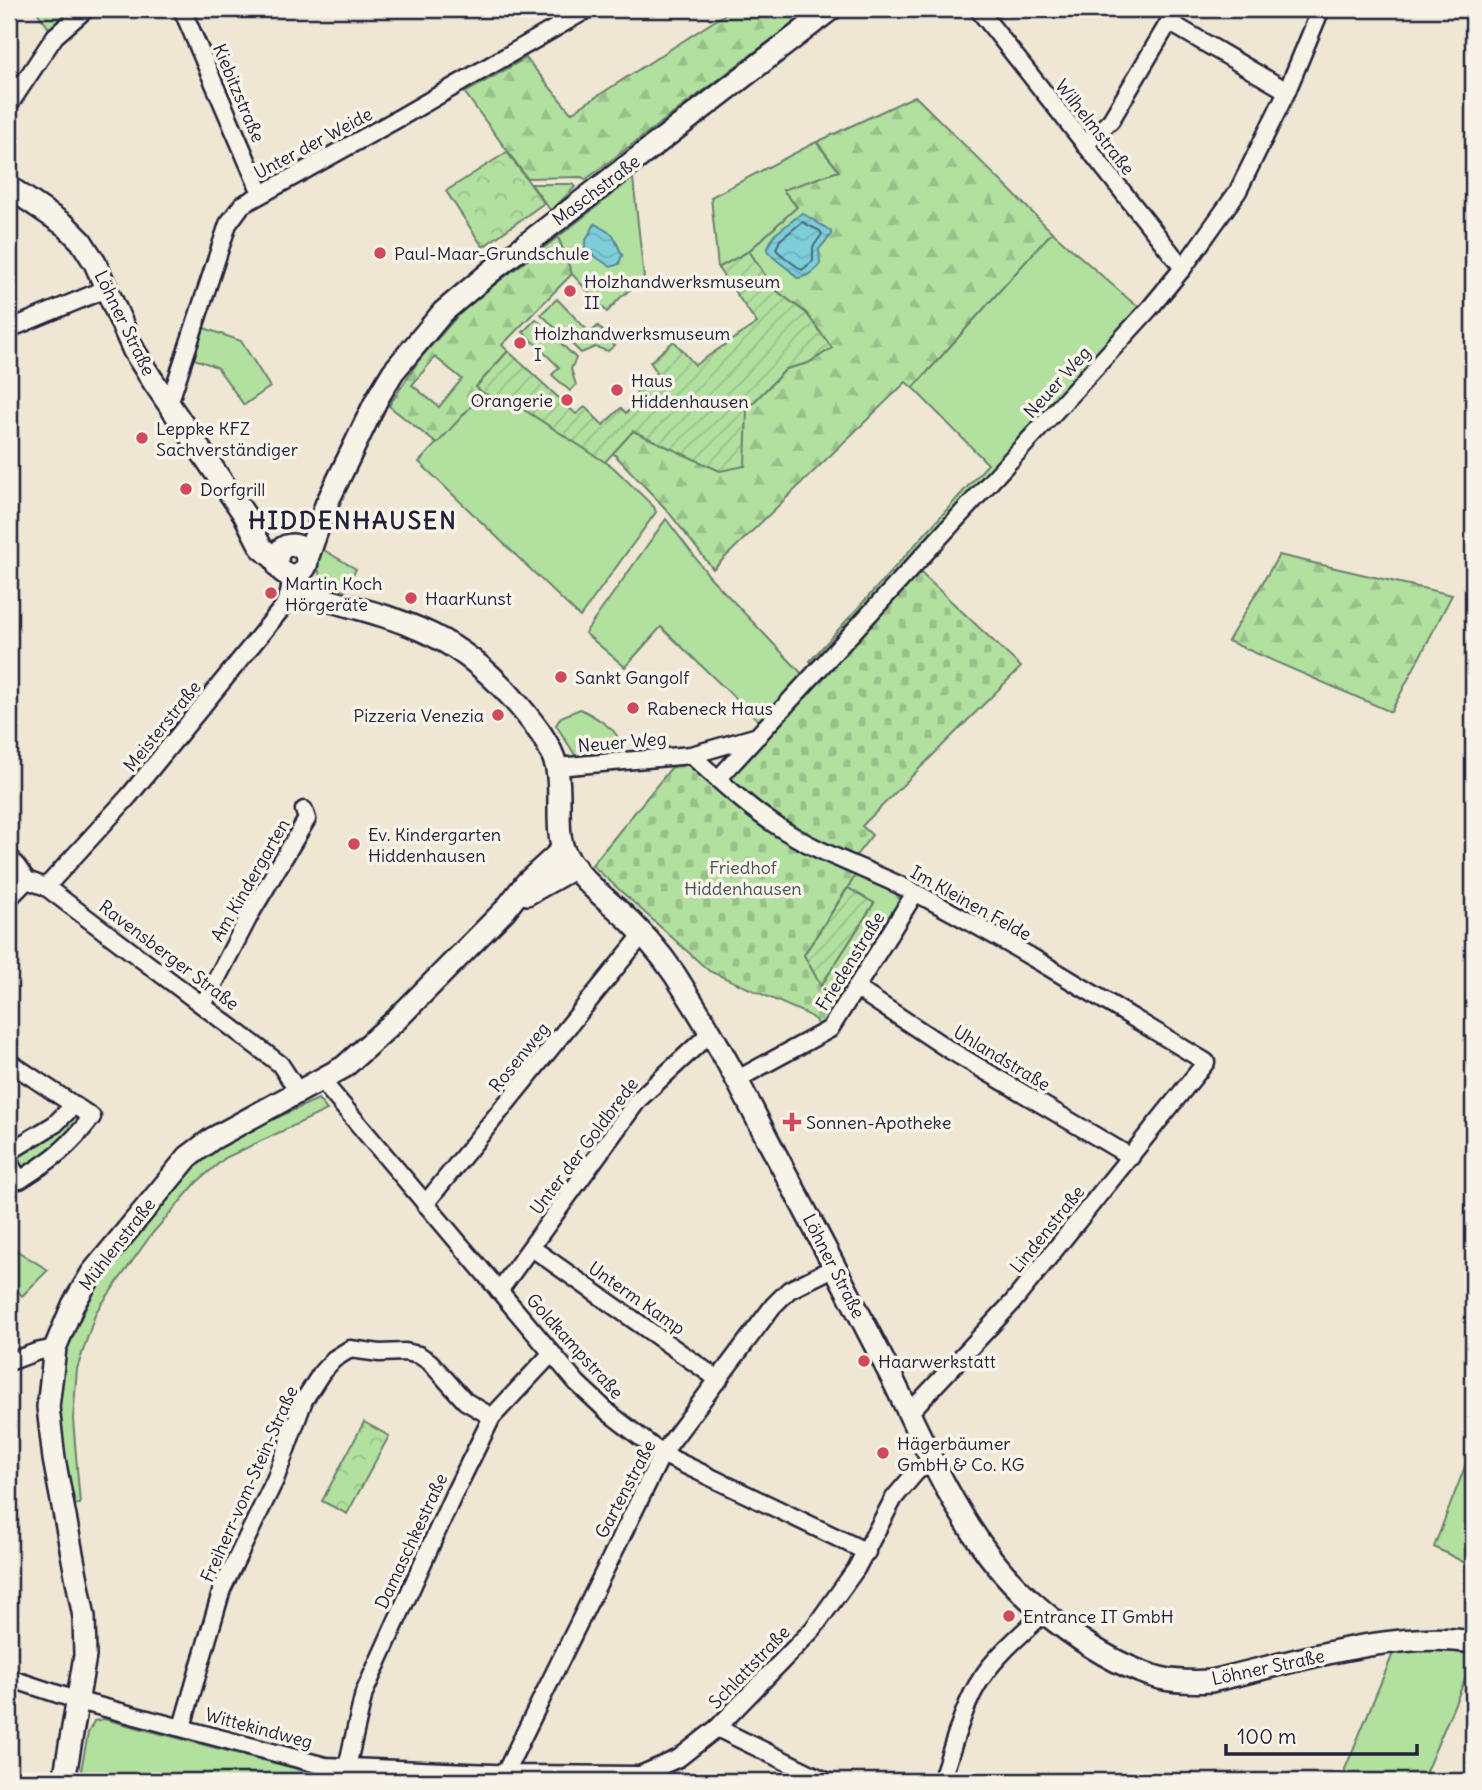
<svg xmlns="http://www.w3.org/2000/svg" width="1482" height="1790" font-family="Delius,sans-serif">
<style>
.grass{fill:#b1e09f;stroke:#6a816d;stroke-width:2;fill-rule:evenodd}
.forest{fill:url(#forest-firs);stroke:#6a816d;stroke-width:2;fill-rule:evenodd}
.cemetery{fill:url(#cemetery-stones);stroke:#6a816d;stroke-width:2}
.park{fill:url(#park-crowns);stroke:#6a816d;stroke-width:2}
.garden{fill:url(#garden-furrows);stroke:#6a816d;stroke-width:2}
.water{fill:url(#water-waves);stroke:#59899a;stroke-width:2}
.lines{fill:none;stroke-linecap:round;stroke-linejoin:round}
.shore{stroke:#47677b;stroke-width:2}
.street-casing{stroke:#22223b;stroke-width:21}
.secondary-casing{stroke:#22223b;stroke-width:26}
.street{stroke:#f7f3e8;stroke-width:16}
.secondary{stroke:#f7f3e8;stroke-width:21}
.poi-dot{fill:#d1495b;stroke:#f7f3e8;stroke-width:2.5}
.labels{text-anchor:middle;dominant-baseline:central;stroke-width:7;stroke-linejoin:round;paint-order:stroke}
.street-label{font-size:18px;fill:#22223b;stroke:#f7f3e8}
.poi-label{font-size:18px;fill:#22223b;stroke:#f7f3e8;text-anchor:start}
.park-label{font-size:18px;fill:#465254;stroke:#f7f3e8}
.district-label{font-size:24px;font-weight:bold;letter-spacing:2px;fill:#22223b;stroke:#f7f3e8}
</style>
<defs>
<pattern id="forest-firs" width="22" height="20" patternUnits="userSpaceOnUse" patternTransform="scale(1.75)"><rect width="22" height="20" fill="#b1e09f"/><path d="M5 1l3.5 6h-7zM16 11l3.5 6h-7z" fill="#98c08a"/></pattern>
<pattern id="cemetery-stones" width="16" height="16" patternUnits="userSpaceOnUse" patternTransform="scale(1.75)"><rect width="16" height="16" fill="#b1e09f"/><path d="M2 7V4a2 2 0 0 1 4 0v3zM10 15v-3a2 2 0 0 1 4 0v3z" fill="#98c08a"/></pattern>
<pattern id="park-crowns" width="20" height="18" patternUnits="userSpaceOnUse" patternTransform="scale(1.75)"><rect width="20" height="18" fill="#b1e09f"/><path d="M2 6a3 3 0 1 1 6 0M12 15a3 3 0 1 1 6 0" fill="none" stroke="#98c08a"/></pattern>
<pattern id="garden-furrows" width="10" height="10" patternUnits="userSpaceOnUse" patternTransform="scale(1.75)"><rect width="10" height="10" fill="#b1e09f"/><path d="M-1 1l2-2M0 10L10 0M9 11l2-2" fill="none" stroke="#98c08a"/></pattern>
<pattern id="water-waves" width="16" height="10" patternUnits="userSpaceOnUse" patternTransform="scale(1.75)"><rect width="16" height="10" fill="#7eceda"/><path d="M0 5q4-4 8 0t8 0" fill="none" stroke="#6db1bc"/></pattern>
</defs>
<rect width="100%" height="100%" fill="#efe6d4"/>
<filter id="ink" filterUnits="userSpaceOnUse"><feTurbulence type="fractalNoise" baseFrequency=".0143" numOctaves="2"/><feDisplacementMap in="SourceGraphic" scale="14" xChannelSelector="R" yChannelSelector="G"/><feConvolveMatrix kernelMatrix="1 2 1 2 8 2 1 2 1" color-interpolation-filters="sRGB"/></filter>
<g filter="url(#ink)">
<g class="grass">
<polygon points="816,142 839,171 784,190 797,207 749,251 718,268 711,197"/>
<path d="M633,178L644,278L620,298L607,312L572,274L558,237ZM595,224L613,235L622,255L585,242Z"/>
<polygon points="531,184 572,184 575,187 551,211"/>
<polygon points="1052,232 1133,303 1140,306 911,558 816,667 810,661 988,464 913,388"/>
<polygon points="557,299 590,333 598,326 615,345 608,351 595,347 581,353 541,314"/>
<polygon points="536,319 576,358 571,369 576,385 570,391 552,375 559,367 523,332"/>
<polygon points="204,328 241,341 270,387 244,405 217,367 194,359"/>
<polygon points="483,393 523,409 613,467 654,507 656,512 580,617 419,462"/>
<polygon points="666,519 710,577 806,678 762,724 661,627 625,667 585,633"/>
<polygon points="322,549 356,569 344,591 321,580 317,565"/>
<path d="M580,709C589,713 615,728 618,738C619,743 616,752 616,756L577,758L556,725L561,717Z"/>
<path d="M857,872C875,880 895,884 901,904L840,1000L821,986L874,903L848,888Z"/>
<polygon points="318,1099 327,1110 225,1158 197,1182 151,1235 96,1312 77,1369 73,1419 80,1504 72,1505 59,1411 66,1349 96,1287 141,1230 198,1164 216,1150 252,1129"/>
<polygon points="76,1115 82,1118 71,1135 23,1170 20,1166 20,1154"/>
<polygon points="9,1246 48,1270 22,1296 9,1280"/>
<polygon points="1473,1446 1473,1567 1434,1547"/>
<polygon points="1435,1650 1473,1654 1473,1661 1422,1781 1340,1781 1394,1651"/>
<polygon points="104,1719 328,1777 360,1781 79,1781 88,1733 94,1721"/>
</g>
<g class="forest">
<polygon points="733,9 808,9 808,12 585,180 582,177 527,178 465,93 526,58 571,113"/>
<path d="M915,96L1052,232L913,388L906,382L713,569L666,509L613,453L633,431L720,471L747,409L786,369L808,363L832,348L806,313L774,289L749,251L797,207L783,190L839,171L817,142ZM831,236L819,248V254L789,267L781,263Z"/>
<path d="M558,237L572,274L502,345L508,351L476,387L483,393L437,444L389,406L419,360L467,305ZM435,357L462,379L439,407L412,385Z"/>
<polygon points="1279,555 1452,595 1391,712 1228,641"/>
</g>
<path class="cemetery" d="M920,572L1021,667L862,826L872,835L854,858L864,862L804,955L821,986L840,1000L824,1025L819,1028L815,1020L807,1014L709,971L592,865L671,768C690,759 710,773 727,780Z"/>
<g class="park">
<polygon points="35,9 81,9 53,34"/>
<polygon points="507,152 544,203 483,247 446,191"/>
<polygon points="364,1422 389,1436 347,1514 322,1501"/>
</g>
<g class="garden">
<polygon points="749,251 774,289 806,313 832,348 808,363 786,369 747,409 745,466 720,471 633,431 605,462 523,409 483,393 476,387 508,351 576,414 585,407 603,425 621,408 626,413 641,399 636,393 657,372 650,362 674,341 695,365 757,323 718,268"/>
<polygon points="848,888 874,903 821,986 804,955"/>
</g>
<g class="water">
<path d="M802,213L831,231V235L819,249L820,264C813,272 808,277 797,278C787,265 776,263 767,250L773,236Z"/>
<polygon points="595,224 613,235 622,255 619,264 611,267 585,250 585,242"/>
</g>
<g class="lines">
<path class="shore" d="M802,222L820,231L822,234L813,247V261L802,270C796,266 778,253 776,249L780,240Z"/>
<g class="street-casing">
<g id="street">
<polyline points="182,9 261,193"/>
<polyline points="978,9 1183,268"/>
<polyline points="1169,22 1287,91"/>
<polyline points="9,105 55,36 86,9"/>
<polyline points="1085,145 1111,120 1169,22 1174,9"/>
<polyline points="9,329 108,288"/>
<polyline points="169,404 228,224 242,205 401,117 588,9"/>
<path d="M691,755C719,780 746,806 777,826C821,855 871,870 916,893C1016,945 1111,1005 1206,1062L1012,1303L909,1413"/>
<polyline points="557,767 691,755 758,736"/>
<polyline points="718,779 1150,308 1183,268 1238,191 1287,91 1321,9"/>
<polyline points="9,856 27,880 46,887 280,1064 299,1093"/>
<polyline points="46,887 129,796 283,607 289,594 291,579"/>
<polyline points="9,898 27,880"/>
<polyline points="856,988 948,1049 1131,1157"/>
<polyline points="203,1005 252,911 307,819 304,810"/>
<path d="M9,1062L92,1117C68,1148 53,1159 20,1180L9,1163"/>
<polyline points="736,1080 830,1029 915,893"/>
<polyline points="322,1081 577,1383 609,1413 662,1454 867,1552"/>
<polyline points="9,1152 55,1124 73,1106"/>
<polyline points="425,1204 643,934"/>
<polyline points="532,1248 719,1380"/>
<polyline points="499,1291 638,1100 710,1033"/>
<polyline points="9,1362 36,1352 55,1348"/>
<polyline points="9,1678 79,1701 325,1766 516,1774 640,1775 679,1758 717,1728 813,1629 856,1569 894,1498 917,1471 934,1462"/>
<polyline points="182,1727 222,1589 275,1480 304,1400 322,1372 334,1359 350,1349 380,1353 405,1352 419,1355 430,1362 465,1401 492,1417"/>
<polyline points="717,1728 826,1781"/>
<polyline points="347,1767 364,1693 453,1496 492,1417 552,1353"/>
<polyline points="505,1773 662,1454 773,1306 789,1290 835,1267"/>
<path d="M941,1781C952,1751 963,1705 981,1679C998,1653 1023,1633 1045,1612"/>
</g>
</g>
<g class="secondary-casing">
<g id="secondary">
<polyline points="9,187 66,226 81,241 95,263 134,351 153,381 244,514 261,547 277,561"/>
<circle cx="292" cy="560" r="15"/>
<polyline points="307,559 326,505 377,399 393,372 443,312 494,269 831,9"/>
<path d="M288,575L304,591L316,597C406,621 459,633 521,708C535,725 550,743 556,765C563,789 554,833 565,853C580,881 610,901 632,923C653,944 672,968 687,994C718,1042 744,1093 770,1144C811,1221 851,1298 891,1376C921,1437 949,1503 991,1558C1029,1607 1100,1662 1160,1678C1177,1682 1194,1682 1211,1681C1290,1663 1394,1629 1473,1642"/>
<polyline points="527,894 575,867"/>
<polyline points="64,1781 85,1656 84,1617 54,1459 48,1407 55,1348 73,1305 92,1273 188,1157 212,1139 344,1067 396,1020 505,910 526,883 563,849"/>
</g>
</g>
<use href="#street" class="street"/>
<use href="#secondary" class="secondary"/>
</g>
</g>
<g class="poi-dot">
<circle cx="380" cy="253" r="7"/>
<circle cx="570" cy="291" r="7"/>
<circle cx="520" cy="343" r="7"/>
<circle cx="617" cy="390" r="7"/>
<circle cx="567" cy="400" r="7"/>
<circle cx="142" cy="438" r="7"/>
<circle cx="186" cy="489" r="7"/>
<circle cx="271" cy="593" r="7"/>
<circle cx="411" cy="598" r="7"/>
<circle cx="561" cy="677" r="7"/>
<circle cx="633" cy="708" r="7"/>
<circle cx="498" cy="715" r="7"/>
<circle cx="354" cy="844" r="7"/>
<path d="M788.5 1111.5h7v7h7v7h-7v7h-7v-7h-7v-7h7z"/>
<circle cx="864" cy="1361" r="7"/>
<circle cx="883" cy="1453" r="7"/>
<circle cx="1009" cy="1616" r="7"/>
</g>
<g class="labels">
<g class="street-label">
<text transform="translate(239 93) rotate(67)">Kiebitzstraße</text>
<text transform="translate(1095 127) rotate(52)">Wilhelmstraße</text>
<text transform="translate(313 143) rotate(-28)">Unter der Weide</text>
<text transform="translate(596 190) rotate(-37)">Maschstraße</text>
<text transform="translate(125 323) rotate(64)">Löhner Straße</text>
<text transform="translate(1057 382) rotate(-48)">Neuer Weg</text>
<text transform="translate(162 726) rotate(-51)">Meisterstraße</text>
<text transform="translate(622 742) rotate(-5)">Neuer Weg</text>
<text transform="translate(250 880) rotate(-60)">Am Kindergarten</text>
<text transform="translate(971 903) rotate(29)">Im Kleinen Felde</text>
<text transform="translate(169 955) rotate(37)">Ravensberger Straße</text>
<text transform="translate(850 961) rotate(-58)">Friedenstraße</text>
<text transform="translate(519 1057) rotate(-51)">Rosenweg</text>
<text transform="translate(1002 1058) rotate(31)">Uhlandstraße</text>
<text transform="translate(584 1146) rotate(-53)">Unter der Goldbrede</text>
<text transform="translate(1047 1229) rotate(-51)">Lindenstraße</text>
<text transform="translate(117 1244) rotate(-52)">Mühlenstraße</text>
<text transform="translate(834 1266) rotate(63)">Löhner Straße</text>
<text transform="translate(637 1298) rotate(35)">Unterm Kamp</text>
<text transform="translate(575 1346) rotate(48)">Goldkampstraße</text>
<text transform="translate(249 1484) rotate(-66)">Freiherr-vom-Stein-Straße</text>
<text transform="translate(625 1489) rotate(-62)">Gartenstraße</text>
<text transform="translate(411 1541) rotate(-65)">Damaschkestraße</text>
<text transform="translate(749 1667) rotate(-46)">Schlattstraße</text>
<text transform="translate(1268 1667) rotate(-12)">Löhner Straße</text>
<text transform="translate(259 1728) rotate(15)">Wittekindweg</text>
</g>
<g class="poi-label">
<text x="394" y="253">Paul-Maar-Grundschule</text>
<text x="584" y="281">Holzhandwerksmuseum<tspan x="584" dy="21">II</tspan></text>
<text x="534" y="333">Holzhandwerksmuseum<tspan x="534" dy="21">I</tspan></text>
<text x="631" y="380">Haus<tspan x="631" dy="21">Hiddenhausen</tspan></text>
<text x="553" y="400" text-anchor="end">Orangerie</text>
<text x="156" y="428">Leppke KFZ<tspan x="156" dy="21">Sachverständiger</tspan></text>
<text x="200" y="489">Dorfgrill</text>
<text x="285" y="583">Martin Koch<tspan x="285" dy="21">Hörgeräte</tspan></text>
<text x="425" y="598">HaarKunst</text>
<text x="575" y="677">Sankt Gangolf</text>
<text x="647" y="708">Rabeneck Haus</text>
<text x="484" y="715" text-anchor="end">Pizzeria Venezia</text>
<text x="368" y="834">Ev. Kindergarten<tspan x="368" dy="21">Hiddenhausen</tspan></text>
<text x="806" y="1122">Sonnen-Apotheke</text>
<text x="878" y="1361">Haarwerkstatt</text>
<text x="897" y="1443">Hägerbäumer<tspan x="897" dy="21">GmbH &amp; Co. KG</tspan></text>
<text x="1023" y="1616">Entrance IT GmbH</text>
</g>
<g class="park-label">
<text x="743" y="867">Friedhof<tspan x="743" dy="21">Hiddenhausen</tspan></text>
</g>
<g class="district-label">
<text x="353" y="520">HIDDENHAUSEN</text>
</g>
</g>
<rect width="1482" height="1790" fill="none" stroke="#f7f3e8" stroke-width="35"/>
<rect x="18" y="18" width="1447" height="1755" fill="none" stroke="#22223b" stroke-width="2.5" filter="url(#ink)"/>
<path d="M1226 1744v10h191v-10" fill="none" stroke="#22223b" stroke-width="3.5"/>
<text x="1237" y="1744" font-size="21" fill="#22223b" stroke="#f7f3e8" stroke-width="5" paint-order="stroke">100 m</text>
</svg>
